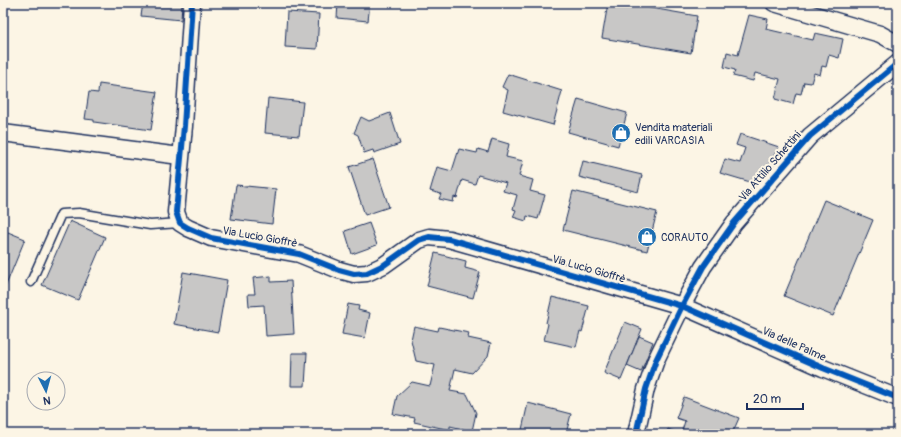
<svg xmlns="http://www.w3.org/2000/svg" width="901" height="437" font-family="Pangolin,sans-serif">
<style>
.building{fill:#c8c7c6;stroke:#1b2f5e}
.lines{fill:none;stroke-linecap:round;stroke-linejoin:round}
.lane-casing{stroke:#1b2f5e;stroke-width:11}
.street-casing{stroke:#1b2f5e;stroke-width:19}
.lane{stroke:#fcf5e5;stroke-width:8}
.street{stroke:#fcf5e5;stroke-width:16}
.cycleway-casing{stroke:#fcf5e5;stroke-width:8}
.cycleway{stroke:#0057b8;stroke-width:6}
.labels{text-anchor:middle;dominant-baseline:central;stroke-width:4;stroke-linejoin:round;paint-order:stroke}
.poi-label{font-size:11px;fill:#1b2f5e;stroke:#fcf5e5;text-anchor:start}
.street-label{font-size:11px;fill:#1b2f5e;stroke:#fcf5e5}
</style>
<rect width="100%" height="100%" fill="#fcf5e5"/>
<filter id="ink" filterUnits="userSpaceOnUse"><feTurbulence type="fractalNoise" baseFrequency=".025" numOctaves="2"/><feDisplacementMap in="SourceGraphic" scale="8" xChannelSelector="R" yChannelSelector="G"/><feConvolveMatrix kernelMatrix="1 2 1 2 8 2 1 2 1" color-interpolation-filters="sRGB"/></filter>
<g filter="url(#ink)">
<g class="building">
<polygon points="143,3 182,3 181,20 141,16"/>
<polygon points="338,3 370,3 368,21 337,18"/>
<polygon points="608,3 622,3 697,16 691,53 602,38"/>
<polygon points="287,12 319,14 317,49 285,47"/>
<polygon points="749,15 768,19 766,29 813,40 815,33 843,39 839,58 829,55 826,67 822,66 820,75 814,73 811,83 804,82 801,94 796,93 793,104 775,99 780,79 755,73 753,81 733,76 735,70 724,67 727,52 738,55"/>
<polygon points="508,74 562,91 553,125 503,111 508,90 502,87"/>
<polygon points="99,84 157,92 151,130 94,122 94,120 85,119 89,92 98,93"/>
<polygon points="268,98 303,102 299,136 265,133"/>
<polygon points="578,99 627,113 618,146 568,132"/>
<polygon points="390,113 400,144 374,153 373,150 364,153 358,135 354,133 361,117 369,121"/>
<polygon points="740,134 779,147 757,184 720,173 725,159 740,163 745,148 736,145"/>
<polygon points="492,139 509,144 506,157 523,161 519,176 533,180 530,191 545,195 538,219 527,216 526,221 513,217 516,210 513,209 517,195 503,191 506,183 478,175 475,184 462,180 457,198 454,197 453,202 439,199 441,194 430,191 437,167 452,171 459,149 477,153 478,149 488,152"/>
<polygon points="373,159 389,207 365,215 349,167"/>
<polygon points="583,161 642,175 638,192 579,177"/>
<polygon points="236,185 276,189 272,224 231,219"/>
<polygon points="573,191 657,212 647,251 563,230"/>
<polygon points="824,200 873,220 833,316 784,296"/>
<polygon points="70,221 105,237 78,300 42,285"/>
<polygon points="369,223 377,245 352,254 345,231"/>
<polygon points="3,230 25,239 4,290 3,290"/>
<polygon points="435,253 466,261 465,268 480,272 473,298 427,286"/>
<polygon points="183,272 227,280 218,332 174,324"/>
<polygon points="271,276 271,282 291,281 294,334 266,336 264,305 249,306 248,294 255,294 253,278"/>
<polygon points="552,297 589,306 582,332 580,331 576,347 544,340 548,324 546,323"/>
<polygon points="348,304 359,306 358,310 370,313 365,338 342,334"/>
<polygon points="625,322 642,329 621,380 604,373"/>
<polygon points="414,326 438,331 439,327 469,333 468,338 491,343 488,356 472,373 455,369 450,391 467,394 476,413 472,431 450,426 450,430 414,422 415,418 393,414 397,396 412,382 430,386 435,365 416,361 411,340"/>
<polygon points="639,336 653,342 641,372 627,366"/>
<polygon points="292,353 307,353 305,386 291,386"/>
<polygon points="684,397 739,418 732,434 666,434 668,429 681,434 685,421 676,418"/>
<polygon points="528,403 571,414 566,434 521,434"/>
</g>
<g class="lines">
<g class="lane-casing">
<polyline id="lane" points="31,282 61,214 79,213 150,225 180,223"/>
</g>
<g class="street-casing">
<g id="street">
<polyline points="192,3 184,126 176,212 180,223 188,228 211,238 299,254 339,270 354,274 367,273 384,265 419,240 429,237 449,239 682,306 823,368 898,398"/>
<polyline points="774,3 880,34 898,44"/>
<polyline points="3,133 180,156"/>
<polyline points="636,434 646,389 656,360 682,306 703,267 734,223 810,136 898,63"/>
</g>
</g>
<use href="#lane" class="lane"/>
<use href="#street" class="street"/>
<g class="cycleway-casing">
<g id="cycleway">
<polyline points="192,3 184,126 176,212 180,223 188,228 211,238 299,254 339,270 354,274 367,273 384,265 419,240 429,237 449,239 682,306 823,368 898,398"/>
<polyline points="636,434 646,389 656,360 682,306 703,267 734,223 810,136 898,63"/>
</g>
</g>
<use href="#cycleway" class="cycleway"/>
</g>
</g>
<defs>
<g id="shop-disc" transform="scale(1)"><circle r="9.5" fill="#1f6fb2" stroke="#fcf5e5"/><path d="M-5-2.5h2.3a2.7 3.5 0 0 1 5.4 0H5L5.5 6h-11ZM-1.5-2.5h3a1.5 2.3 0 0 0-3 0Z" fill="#fff"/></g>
</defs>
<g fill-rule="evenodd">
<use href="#shop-disc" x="621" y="133"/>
<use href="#shop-disc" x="647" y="237"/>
</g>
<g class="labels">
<g class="poi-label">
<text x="635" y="127">Vendita materiali<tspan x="635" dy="13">edili VARCASIA</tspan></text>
<text x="661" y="237">CORAUTO</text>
</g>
<g class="street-label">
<text transform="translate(770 166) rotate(-49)">Via Attilio Schettini</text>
<text transform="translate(260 237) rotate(10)">Via Lucio Gioffrè</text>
<text transform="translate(589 269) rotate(16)">Via Lucio Gioffrè</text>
<text transform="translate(794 344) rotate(24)">Via delle Palme</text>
</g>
</g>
<rect width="901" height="437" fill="none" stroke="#fcf5e5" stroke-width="16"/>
<rect x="8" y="8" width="885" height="421" fill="none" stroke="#1b2f5e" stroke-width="1.5" filter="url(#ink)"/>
<g transform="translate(46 391) rotate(174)"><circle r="19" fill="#fcf5e5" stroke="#a2a6af"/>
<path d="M0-3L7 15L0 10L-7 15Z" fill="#1f6fb2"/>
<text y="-6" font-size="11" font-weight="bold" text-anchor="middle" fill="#1b2f5e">N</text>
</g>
<path d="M747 403v6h56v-6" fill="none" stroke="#1b2f5e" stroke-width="2"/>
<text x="753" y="403" font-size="12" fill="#1b2f5e" stroke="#fcf5e5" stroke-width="3" paint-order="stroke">20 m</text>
</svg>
